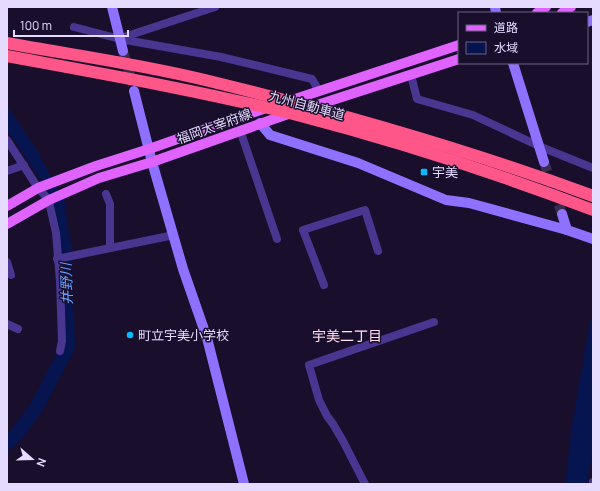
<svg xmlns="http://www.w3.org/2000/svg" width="600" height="491" font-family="Manrope,'Noto Sans JP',sans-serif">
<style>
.water{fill:#06144f}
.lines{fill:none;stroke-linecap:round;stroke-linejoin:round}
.river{stroke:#06144f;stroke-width:14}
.secondary-tunnel{stroke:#382e4c;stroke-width:10;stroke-dasharray:10 5;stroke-linecap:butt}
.street{stroke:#493690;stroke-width:8}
.secondary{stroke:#8e72ff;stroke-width:10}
.primary{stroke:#e062ff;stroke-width:10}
.highway{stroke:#ff5689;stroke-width:12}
.poi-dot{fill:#07baff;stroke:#190f2d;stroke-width:1.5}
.labels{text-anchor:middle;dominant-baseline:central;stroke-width:3;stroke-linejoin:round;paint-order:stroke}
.street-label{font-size:13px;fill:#e5dbff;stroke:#190f2d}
.poi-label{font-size:13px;fill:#e5dbff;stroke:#190f2d;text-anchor:start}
.water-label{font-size:14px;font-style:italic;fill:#699fff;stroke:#190f2d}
.neighbourhood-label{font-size:14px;fill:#ffdded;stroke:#190f2d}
</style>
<rect width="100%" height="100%" fill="#190f2d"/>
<g class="water">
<polygon points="7,106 37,150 65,203 72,262 61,267 58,222 54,207 39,177 7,130"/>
<polygon points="593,305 593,451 587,484 565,484 572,425"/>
</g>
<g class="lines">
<polyline class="river" points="7,443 16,435 36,408 68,347 65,246"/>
<g class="secondary-tunnel">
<polyline points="123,51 133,85"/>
<polyline points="544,162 562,214"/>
</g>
<g class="street">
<polyline points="74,27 120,39 221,57 312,79 319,91"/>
<polyline points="121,38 215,7"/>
<polyline points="411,75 417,99 473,115 541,147 593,168"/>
<polyline points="240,130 277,239"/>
<polyline points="7,140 38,188 49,200 50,206 56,233 60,281 62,341 60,351"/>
<polyline points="7,171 24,165"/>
<polyline points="106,194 110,204 110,248"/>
<polyline points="57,259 174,235"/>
<polyline points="7,262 11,275"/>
<polyline points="324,285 303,230 365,210 378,251"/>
<polyline points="7,324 18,329"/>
<polyline points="365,484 343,441 333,424 327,416 319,400 309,365 434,322"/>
<polyline points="593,484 593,482"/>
</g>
<g class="secondary">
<polyline points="112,7 123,51"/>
<polyline points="495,7 496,13"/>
<polyline points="587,22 593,20"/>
<polyline points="513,63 544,162"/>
<polyline points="134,91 152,162 183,269 207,338 244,484"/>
<polyline points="260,123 270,135 358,163 446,200 469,203 567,230 593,239"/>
<polyline points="562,214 567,230"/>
</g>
<g class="primary">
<polyline points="537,13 546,7"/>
<polyline points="562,13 571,7"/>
<polyline points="286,102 459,45"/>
<polyline points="308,108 459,59"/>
<polyline points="7,206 38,188 96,166 149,149 269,107"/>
<polyline points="7,224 49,200 99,178 152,162 291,113"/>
</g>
<g class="highway">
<path d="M7,43C73,55 140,64 205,80C336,112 466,149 593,196"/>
<path d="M7,56C104,74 201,91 297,115C397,141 496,173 593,210"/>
</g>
</g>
<g class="poi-dot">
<rect x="420" y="168" width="8" height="8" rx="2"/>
<circle cx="130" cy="335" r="4"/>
</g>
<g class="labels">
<g class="street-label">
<text transform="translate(307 105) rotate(15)">九州自動車道</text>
<text transform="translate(214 126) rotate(-20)">福岡太宰府線</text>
</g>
<g class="poi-label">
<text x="432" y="172">宇美</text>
<text x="138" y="335">町立宇美小学校</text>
</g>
<g class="water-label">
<text transform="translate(66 284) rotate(-92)">井野川</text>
</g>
<g class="neighbourhood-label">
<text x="347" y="335">宇美二丁目</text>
</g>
</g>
<rect width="600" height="491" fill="none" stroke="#e5dbff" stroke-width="16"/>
<rect x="458" y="12" width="130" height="52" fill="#190f2d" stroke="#6b6181"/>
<rect x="466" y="25" width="20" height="6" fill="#e062ff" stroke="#6b6181"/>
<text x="494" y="32" font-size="12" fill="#e5dbff">道路</text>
<rect x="466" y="42" width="20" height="12" fill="#06144f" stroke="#6b6181"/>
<text x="494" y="52" font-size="12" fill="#e5dbff">水域</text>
<g transform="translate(32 459) rotate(110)" stroke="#190f2d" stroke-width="3" paint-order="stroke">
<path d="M0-3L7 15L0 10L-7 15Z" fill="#e5dbff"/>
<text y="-6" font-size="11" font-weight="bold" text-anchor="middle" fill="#e5dbff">N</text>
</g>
<path d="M14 30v6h114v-6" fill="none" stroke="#e5dbff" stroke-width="2"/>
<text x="20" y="30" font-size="12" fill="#e5dbff" stroke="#190f2d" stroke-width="3" paint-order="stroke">100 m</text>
</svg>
